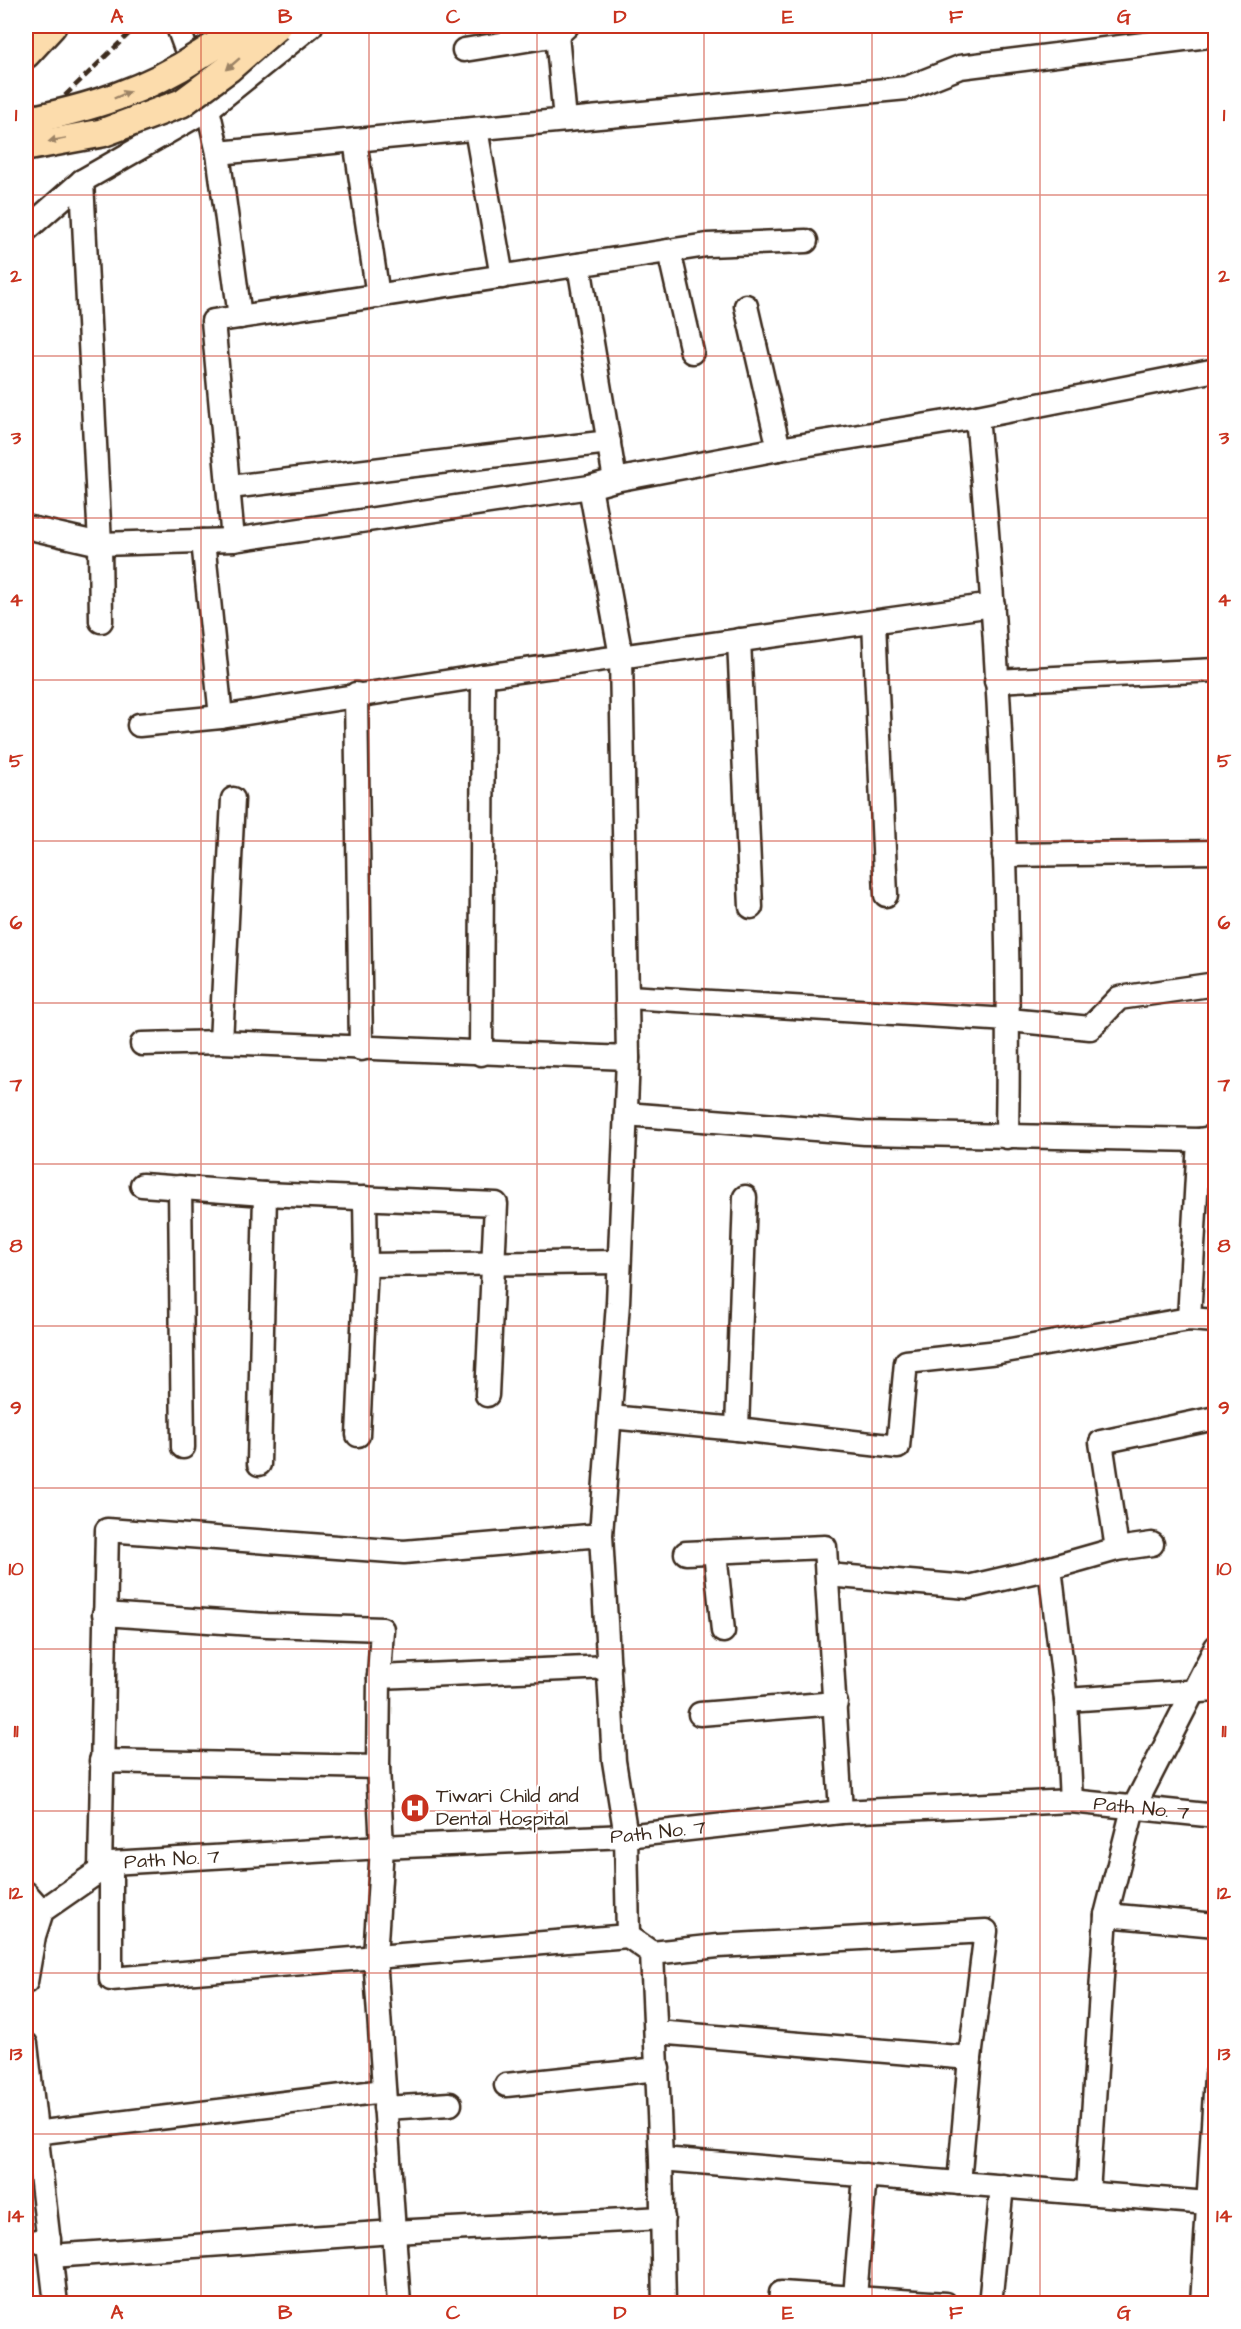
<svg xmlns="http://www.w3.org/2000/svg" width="1241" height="2329" font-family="'Architects Daughter',sans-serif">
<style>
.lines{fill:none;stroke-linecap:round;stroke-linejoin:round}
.minor-casing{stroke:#3b2a1e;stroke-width:27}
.major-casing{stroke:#3b2a1e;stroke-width:32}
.minor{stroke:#fff;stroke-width:22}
.major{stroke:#fcdcac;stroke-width:27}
.rail{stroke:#3b2a1e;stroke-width:4.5;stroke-dasharray:9 4.5;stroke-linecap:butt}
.major-bridge-casing{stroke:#3b2a1e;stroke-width:32;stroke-linecap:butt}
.major-bridge{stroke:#fcdcac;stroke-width:27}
.oneway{fill:#9c8365}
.grid{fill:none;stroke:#c8321e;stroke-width:1.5;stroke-opacity:0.55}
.labels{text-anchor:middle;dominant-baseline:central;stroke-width:4.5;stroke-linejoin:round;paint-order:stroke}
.poi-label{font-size:20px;fill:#3b2a1e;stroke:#fff;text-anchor:start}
.street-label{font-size:20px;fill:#3b2a1e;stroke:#fff}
.neatline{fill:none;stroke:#c8321e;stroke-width:2}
.grid-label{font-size:20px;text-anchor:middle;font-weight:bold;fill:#c8321e}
</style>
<rect width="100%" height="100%" fill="#fff"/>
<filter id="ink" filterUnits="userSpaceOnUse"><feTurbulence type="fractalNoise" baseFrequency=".0167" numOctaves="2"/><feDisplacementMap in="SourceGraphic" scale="12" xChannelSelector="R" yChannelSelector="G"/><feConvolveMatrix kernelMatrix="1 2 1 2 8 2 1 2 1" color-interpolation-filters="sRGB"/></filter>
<g filter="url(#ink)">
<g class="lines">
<g class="minor-casing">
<g id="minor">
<polyline points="184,26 179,30 208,109 218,153 240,317"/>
<polyline points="557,35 565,120"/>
<polyline points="464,50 557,35 567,26"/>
<polyline points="476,129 502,277"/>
<polyline points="355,140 378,296"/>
<polyline points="218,153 907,88 960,67 1216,35"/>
<polyline points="82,181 100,544 101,621"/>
<polyline points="26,230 82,181 208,109 311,26"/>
<polyline points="669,251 692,352"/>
<polyline points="579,265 615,480"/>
<polyline points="746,306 779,449"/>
<path d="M977,417C1000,656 1011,897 1007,1137"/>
<polyline points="230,487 609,442"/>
<polyline points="590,487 621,656 628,1058 618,1303 601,1535 614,1761 626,1836 628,1936 652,1953 661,2159 664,2304"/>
<polyline points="26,527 100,544 233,540 590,487 615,480 779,449 977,417 1216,370"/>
<polyline points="233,540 213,321 707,245 806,241"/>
<polyline points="203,541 221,717"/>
<polyline points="874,622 886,895"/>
<polyline points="739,640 751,907"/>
<polyline points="996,681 1216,670"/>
<polyline points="356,694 361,1049"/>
<polyline points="139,725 221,717 483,676 993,605"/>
<polyline points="233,799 221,1042 628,1058"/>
<polyline points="1004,855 1216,852"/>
<polyline points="628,997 1009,1020 1090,1028 1119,998 1216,984"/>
<polyline points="142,1044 221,1042"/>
<polyline points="481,1054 483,676"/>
<polyline points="626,1114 865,1133 1199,1140 1216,1137"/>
<polyline points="142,1185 265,1194 496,1204 487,1395"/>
<polyline points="180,1187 183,1447"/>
<polyline points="366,1265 619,1262"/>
<polyline points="1189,1319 1199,1140"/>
<polyline points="610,1417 737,1429 898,1447 906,1362 999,1352 1189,1319 1216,1321"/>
<polyline points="737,1429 745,1197"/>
<polyline points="358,1435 366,1265 365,1198"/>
<polyline points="259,1464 265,1194"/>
<polyline points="1152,1544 1117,1549 1101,1442 1216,1418"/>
<polyline points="715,1552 723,1631"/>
<polyline points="686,1553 825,1547 841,1812"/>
<polyline points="1050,1568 1066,1700 1071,1801"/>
<polyline points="827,1575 968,1587 1050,1568 1117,1549"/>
<polyline points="104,1614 267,1625 382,1629 379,1677 378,1767 382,1847 375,1957 399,2304"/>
<polyline points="379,1677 609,1667"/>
<polyline points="1066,1700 1216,1690"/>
<polyline points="700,1714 836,1703"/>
<polyline points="101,1761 378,1767"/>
<polyline points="111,1863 111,1979 628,1936"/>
<polyline points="100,1870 107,1530 404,1552 601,1535"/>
<polyline points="26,1893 42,1911"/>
<polyline points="1106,1915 1216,1925"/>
<polyline points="652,1953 718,1946 986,1931 970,2058 959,2183"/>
<path id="s1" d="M26,1982L34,1936L42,1911L111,1863L382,1847L626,1836L841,1812L1071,1801L1216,1816"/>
<polyline points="656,2032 970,2058"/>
<polyline points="26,2044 56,2304"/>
<polyline points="506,2085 658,2069"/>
<polyline points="385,2108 450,2104"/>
<polyline points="26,2134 384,2091"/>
<polyline points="661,2159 1208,2203"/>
<polyline points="1088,2193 1106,1915 1133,1809 1216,1647"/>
<polyline points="26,2243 49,2239"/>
<polyline points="51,2256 394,2232 663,2218"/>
<polyline points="855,2297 865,2175"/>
<polyline points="780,2304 781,2293 945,2304"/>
<polyline points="990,2304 1002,2186"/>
<polyline points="1202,2304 1216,2076"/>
</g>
</g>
<g class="major-casing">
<polyline id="major" points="26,54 52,26"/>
</g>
<use href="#minor" class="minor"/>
<use href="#major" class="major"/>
<polyline class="rail" points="26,133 137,26"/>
<g class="major-bridge-casing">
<g id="major-bridge">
<path d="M26,121C89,108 146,91 200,55C215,46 229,38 241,26"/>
<polyline points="26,147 102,133 182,103 228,69 277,26"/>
</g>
</g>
<use href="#major-bridge" class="major-bridge"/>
</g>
<defs><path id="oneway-solid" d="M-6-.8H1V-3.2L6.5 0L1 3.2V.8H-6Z" transform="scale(1.5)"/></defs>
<g class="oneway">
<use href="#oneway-solid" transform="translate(233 64) rotate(139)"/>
<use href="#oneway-solid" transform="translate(122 95) rotate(-23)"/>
<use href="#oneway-solid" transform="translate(57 140) rotate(170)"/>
</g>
</g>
<path class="grid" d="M201,26V2304M369,26V2304M537,26V2304M704,26V2304M872,26V2304M1040,26V2304M26,195H1216M26,356H1216M26,518H1216M26,680H1216M26,841H1216M26,1003H1216M26,1164H1216M26,1326H1216M26,1488H1216M26,1649H1216M26,1811H1216M26,1973H1216M26,2134H1216"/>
<defs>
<g id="hospital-disc" transform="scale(1.5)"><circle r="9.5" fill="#c8321e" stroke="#fff"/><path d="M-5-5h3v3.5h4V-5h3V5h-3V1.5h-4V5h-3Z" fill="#fff"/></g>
</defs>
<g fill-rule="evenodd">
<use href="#hospital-disc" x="415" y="1808"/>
</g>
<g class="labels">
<g class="poi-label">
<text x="436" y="1796">Tiwari Child and<tspan x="436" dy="23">Dental Hospital</tspan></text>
</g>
<g class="street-label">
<text stroke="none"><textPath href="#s1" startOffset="1190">Path No. 7</textPath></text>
<text stroke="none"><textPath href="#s1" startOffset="705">Path No. 7</textPath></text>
<text stroke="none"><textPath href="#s1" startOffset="218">Path No. 7</textPath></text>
</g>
</g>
<rect width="1241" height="2329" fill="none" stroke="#fff" stroke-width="66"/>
<rect x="33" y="33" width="1175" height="2263" class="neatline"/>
<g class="grid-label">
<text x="117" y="23">A</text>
<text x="285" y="23">B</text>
<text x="453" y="23">C</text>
<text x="620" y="23">D</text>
<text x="788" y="23">E</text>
<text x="956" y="23">F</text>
<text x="1124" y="23">G</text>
<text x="16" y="121">1</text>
<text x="1224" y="121">1</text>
<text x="16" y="282">2</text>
<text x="1224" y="282">2</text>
<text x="16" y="444">3</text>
<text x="1224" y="444">3</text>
<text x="16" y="606">4</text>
<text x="1224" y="606">4</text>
<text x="16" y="767">5</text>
<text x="1224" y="767">5</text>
<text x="16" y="929">6</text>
<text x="1224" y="929">6</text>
<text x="16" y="1091">7</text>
<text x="1224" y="1091">7</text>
<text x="16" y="1252">8</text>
<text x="1224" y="1252">8</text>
<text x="16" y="1414">9</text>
<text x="1224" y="1414">9</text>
<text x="16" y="1575">10</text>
<text x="1224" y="1575">10</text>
<text x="16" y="1737">11</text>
<text x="1224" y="1737">11</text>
<text x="16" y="1899">12</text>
<text x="1224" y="1899">12</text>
<text x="16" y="2060">13</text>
<text x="1224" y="2060">13</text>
<text x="16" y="2222">14</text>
<text x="1224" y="2222">14</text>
<text x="117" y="2319">A</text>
<text x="285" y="2319">B</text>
<text x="453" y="2319">C</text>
<text x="620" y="2319">D</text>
<text x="788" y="2319">E</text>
<text x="956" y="2319">F</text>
<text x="1124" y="2319">G</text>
</g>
</svg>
